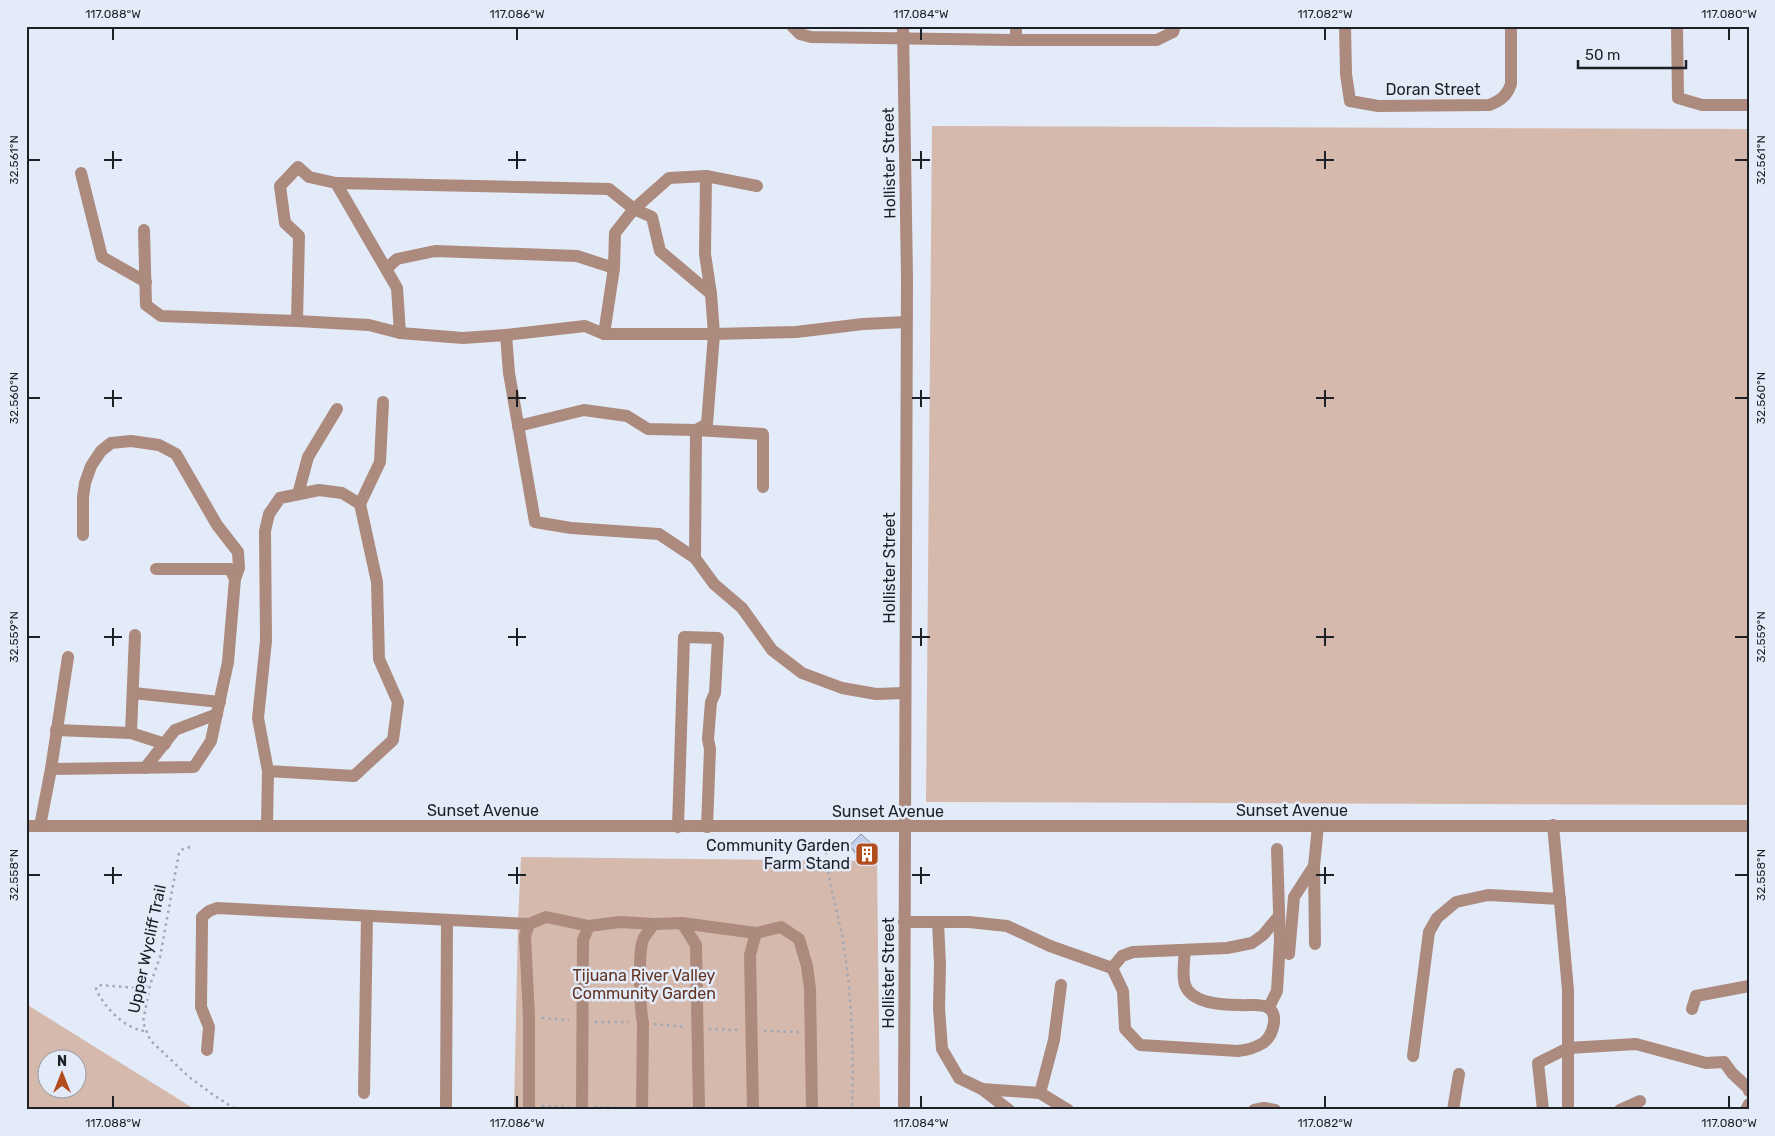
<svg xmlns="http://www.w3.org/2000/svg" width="1775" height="1136" font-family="Rubik,sans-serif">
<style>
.green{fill:#d6b9ad;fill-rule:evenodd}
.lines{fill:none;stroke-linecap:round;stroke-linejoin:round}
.path{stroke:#a1a8b3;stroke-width:2.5;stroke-dasharray:2.5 4;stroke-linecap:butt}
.minor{stroke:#ac8a7d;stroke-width:12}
.wall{fill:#a5b2ca}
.shaded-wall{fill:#8691a4}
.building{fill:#c0cfeb;stroke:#8691a4}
.ticks{fill:none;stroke:#1d2025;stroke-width:2}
.labels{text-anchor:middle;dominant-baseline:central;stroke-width:5;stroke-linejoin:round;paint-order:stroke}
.street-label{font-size:16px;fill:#1d2025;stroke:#e3ebf9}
.poi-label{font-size:16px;fill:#1d2025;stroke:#e3ebf9;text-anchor:end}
.park-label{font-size:16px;fill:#623421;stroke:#e3ebf9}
.neatline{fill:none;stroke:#1d2025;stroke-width:2}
.ticks-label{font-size:12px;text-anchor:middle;fill:#1d2025}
</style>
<rect width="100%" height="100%" fill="#e3ebf9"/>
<g class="green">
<polygon points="932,126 1749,129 1749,805 926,802"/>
<polygon points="521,857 877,861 880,1110 514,1110 518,923"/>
<path d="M26,1004L196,1110H26ZM48,1058H78V1088H48Z"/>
</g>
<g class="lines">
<g class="path">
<path d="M826,839C825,875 837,906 843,941C852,997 854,1053 852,1110"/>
<polyline points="190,847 183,849 179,853 160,957 150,985 143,1022 150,1040 188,1076 212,1094 237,1110"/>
<polyline points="542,1018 569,1020"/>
<polyline points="595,1022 629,1022"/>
<polyline points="654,1024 684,1027"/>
<polyline points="709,1029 739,1030"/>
<path d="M144,1031C124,1028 104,1007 96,989L99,985L138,988L150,985"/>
<polyline points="764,1031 799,1032"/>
<polyline points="542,1106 569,1107"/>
<polyline points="594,1107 629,1108"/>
</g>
<g class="minor">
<polyline points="792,26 800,34 811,37 1012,40 1157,40 1173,32 1175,26"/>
<polyline points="903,26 907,279 904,1110"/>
<path d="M1345,26L1346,74L1350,101L1378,106L1489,105C1500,101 1507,96 1511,84V26"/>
<polyline points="1677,26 1678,98 1702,105 1749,105"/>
<polyline points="1016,40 1016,26"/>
<polyline points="81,173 102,257 146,282"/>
<polyline points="706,176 705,254 711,294 714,334 707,424 696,430 695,558 714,584 742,608 772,650 802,673 842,688 876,694 905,693"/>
<polyline points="336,183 609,189 634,209 652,217 660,251 711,294"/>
<polyline points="144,230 146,305 161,316 297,321 369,325 400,333 463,338 506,335 585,326 604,334 714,334 796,332 863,324 906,322"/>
<polyline points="387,268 397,259 435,251 577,256 614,268"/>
<polyline points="297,321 299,236 285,223 280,186 298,167 309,177 336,183 397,288 400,333"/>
<polyline points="604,334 614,268 615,233 634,209 669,178 706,176 757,186"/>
<polyline points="506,335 509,373 535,522 571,528 659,534 695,558"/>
<polyline points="518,426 584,410 627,416 648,429 696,430 763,434 763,487"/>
<polyline points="298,494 308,457 337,409"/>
<polyline points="360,504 380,462 383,402"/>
<polyline points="83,535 83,497 85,483 91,466 101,451 111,443 131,441 159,445 176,454 217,525 238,552 239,568 235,579"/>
<polyline points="133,693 220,702"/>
<polyline points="56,730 131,733 165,744"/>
<polyline points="131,733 135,635"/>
<polyline points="145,768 175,730 217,714"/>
<polyline points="51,769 68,657"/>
<polyline points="1553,825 1568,990 1568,1110"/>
<polyline points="26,826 1749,826"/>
<polyline points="40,826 51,769 194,767 211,741 228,662 235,579 230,569 156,569"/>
<polyline points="267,826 268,771 354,776 393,740 398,702 379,659 377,582 360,504 342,493 319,490 280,498 269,514 265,531 266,641 258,718 268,771"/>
<polyline points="678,827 684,637 718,638 715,693 711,702 708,739 710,749 707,827"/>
<polyline points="1314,866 1315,944"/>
<path d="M904,922H969L1007,926L1050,946L1112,968L1123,991L1125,1029L1140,1045L1238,1051C1247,1050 1255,1048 1263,1043C1273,1036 1280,1013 1267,1007C1258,1003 1249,1006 1240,1005C1223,1005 1192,1004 1185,985C1182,975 1184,961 1185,950"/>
<polyline points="938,922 940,965 939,1008 942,1049 959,1078 982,1089 1040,1093 1068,1110"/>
<polyline points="682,923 756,933"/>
<polyline points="1289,954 1294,897 1314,866 1318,826"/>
<polyline points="1112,968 1122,956 1133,952 1227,948 1252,943 1263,935 1279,916"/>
<polyline points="1269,1007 1277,991 1280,941 1277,849"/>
<polyline points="1692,1009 1696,996 1749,986"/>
<polyline points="207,1050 209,1027 201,1007 202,924 202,917 209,911 217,908 529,924"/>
<polyline points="1413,1056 1429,932 1437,918 1456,902 1488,895 1560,899"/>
<polyline points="982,1089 1009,1110"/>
<polyline points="364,1093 367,916"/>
<polyline points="1040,1093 1054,1040 1061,985"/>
<polyline points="446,1110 447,920"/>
<polyline points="529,1110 529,1017 525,936 529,924 546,917 589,926"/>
<polyline points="582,1110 583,940 589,926 620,922 654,924"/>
<path d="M642,1110L643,1023C640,1009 638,952 643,940C645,935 650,929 654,924L682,923L696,945L699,1110"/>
<polyline points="753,1110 750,955 756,933 781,927 799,939 807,966 810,989 812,1110"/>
<polyline points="1254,1110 1264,1108 1275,1110"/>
<polyline points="1453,1110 1459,1074"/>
<polyline points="1543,1110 1538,1063 1568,1048 1636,1044 1706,1063 1724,1062 1732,1073 1748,1088 1749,1091"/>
<polyline points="1620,1110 1640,1101"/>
<polyline points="1746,1110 1749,1104"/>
</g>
</g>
<polygon class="wall" points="873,845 878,853 867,865 855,854 849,846"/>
<polygon class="shaded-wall" points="873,845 878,853 867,865 861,857"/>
<polygon class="building" points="861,834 873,845 861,857 849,846"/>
<path class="ticks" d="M113,28V40M517,28V40M921,28V40M1325,28V40M1729,28V40M113,151V169M517,151V169M921,151V169M1325,151V169M28,160H40M104,160H122M508,160H526M912,160H930M1316,160H1334M1735,160H1748M113,390V407M517,390V407M921,390V407M1325,390V407M28,398H40M104,398H122M508,398H526M912,398H930M1316,398H1334M1735,398H1748M113,628V646M517,628V646M921,628V646M1325,628V646M28,637H40M104,637H122M508,637H526M912,637H930M1316,637H1334M1735,637H1748M113,867V884M517,867V884M921,867V884M1325,867V884M28,875H40M104,875H122M508,875H526M912,875H930M1316,875H1334M1735,875H1748M113,1096V1108M517,1096V1108M921,1096V1108M1325,1096V1108M1729,1096V1108"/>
<defs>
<g id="building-square" transform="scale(1.25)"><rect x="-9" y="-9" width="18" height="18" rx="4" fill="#b24d1e" stroke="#e3ebf9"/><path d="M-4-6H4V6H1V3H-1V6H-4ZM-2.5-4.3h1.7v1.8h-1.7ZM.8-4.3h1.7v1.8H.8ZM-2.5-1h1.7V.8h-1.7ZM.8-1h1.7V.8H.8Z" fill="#fff"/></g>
</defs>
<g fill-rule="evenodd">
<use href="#building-square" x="867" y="854"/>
</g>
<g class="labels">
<g class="street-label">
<text x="1433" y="89">Doran Street</text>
<text transform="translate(889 163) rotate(-91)">Hollister Street</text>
<text transform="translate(889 568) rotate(-90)">Hollister Street</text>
<text x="483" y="810">Sunset Avenue</text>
<text x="1292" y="810">Sunset Avenue</text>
<text x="888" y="811">Sunset Avenue</text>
<text transform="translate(147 949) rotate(-78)">Upper Wycliff Trail</text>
<text transform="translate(888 973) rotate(-90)">Hollister Street</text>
</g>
<g class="poi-label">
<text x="850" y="845">Community Garden<tspan x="850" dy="18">Farm Stand</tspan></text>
</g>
<g class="park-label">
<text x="644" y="975">Tijuana River Valley<tspan x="644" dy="18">Community Garden</tspan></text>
</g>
</g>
<rect width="1775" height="1136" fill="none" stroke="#e3ebf9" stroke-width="55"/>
<g transform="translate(62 1074)"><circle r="24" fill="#e3ebf9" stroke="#949aa4"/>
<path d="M0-4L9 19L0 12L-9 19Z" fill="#b24d1e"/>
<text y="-8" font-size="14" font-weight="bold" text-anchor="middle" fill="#1d2025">N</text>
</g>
<path d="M1578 60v8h108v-8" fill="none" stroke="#1d2025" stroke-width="2.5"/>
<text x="1585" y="60" font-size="15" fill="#1d2025" stroke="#e3ebf9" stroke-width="4" paint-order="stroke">50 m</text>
<rect x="28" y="28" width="1720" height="1080" class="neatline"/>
<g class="ticks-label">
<text x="113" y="18">117.088°W</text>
<text x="517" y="18">117.086°W</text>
<text x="921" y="18">117.084°W</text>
<text x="1325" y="18">117.082°W</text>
<text x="1729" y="18">117.080°W</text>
<text transform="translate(14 160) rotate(-90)" y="4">32.561°N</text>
<text transform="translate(1761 160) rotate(-90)" y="4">32.561°N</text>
<text transform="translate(14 398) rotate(-90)" y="4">32.560°N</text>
<text transform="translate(1761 398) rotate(-90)" y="4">32.560°N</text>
<text transform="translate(14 637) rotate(-90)" y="4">32.559°N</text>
<text transform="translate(1761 637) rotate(-90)" y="4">32.559°N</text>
<text transform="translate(14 875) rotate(-90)" y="4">32.558°N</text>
<text transform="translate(1761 875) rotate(-90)" y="4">32.558°N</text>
<text x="113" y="1127">117.088°W</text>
<text x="517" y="1127">117.086°W</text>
<text x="921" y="1127">117.084°W</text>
<text x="1325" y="1127">117.082°W</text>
<text x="1729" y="1127">117.080°W</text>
</g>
</svg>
